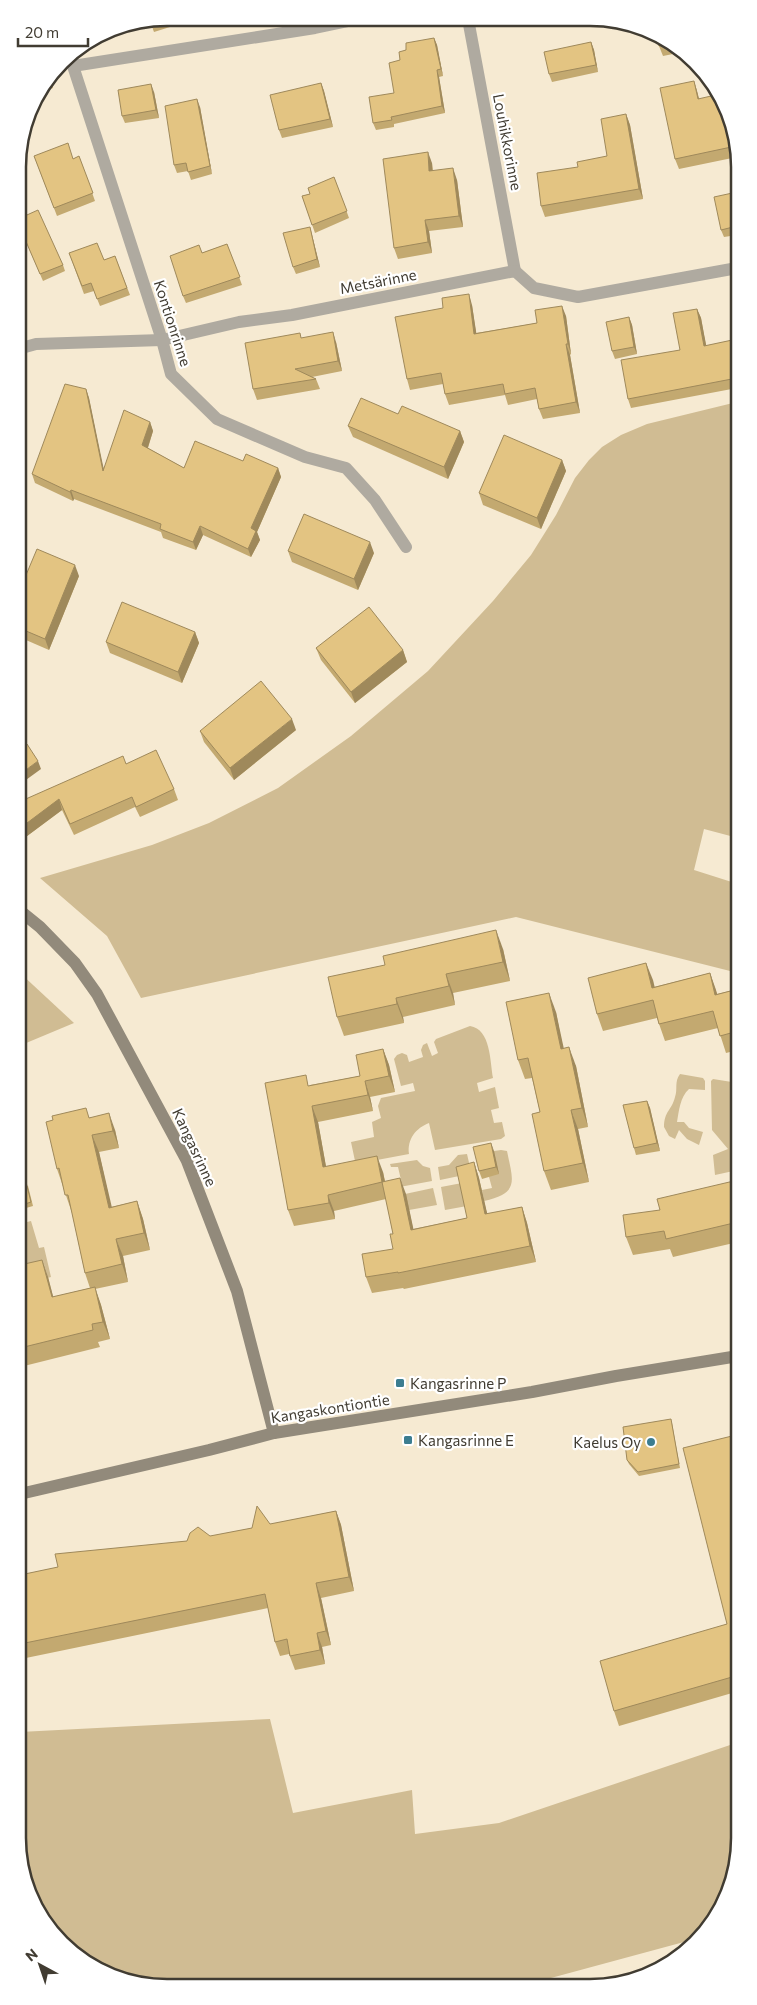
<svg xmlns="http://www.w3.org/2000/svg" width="757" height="2005" font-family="Commissioner,sans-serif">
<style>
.green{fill:#d0bc93}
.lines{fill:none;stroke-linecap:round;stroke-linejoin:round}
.street{stroke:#afaaa0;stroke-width:12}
.secondary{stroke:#928a7b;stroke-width:12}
.wall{fill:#c3a970}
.shaded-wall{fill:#9f895b}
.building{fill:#e3c482;stroke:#9f895b}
.poi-dot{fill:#3c7d90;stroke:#fff;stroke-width:2}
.labels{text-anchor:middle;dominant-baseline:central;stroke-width:4.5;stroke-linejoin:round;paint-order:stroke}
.street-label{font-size:15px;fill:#413c32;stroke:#fff}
.poi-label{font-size:15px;fill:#413c32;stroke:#fff;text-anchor:start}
.rim{fill:none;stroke:#413c32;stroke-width:2.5}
</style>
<rect width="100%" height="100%" fill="#f6ead2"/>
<g class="green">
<polygon points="737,402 738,838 704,829 694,870 738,884 738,973 516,917 141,998 107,936 40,878 152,845 209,823 278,788 351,736 428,671 493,601 531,555 556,515 575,478 589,460 602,447 621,435 647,424"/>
<polygon points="19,972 74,1023 19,1046"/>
<path d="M470,1026C491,1029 490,1062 493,1078L477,1083L479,1092L495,1087L499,1108L491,1110L494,1123L502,1122L505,1136L501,1139L435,1150L429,1123C416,1128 407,1139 409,1154L361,1163L355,1161L351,1142L374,1137L372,1122L381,1118L378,1106L381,1098L415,1091L413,1083L401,1086L394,1059L397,1055L402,1053L407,1055L409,1062L423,1057L421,1050L423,1045L427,1043L432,1056L438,1053L434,1042L436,1039Z"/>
<path d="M680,1074L703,1078L705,1081V1090L689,1089C680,1097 679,1111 677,1122H684L689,1128L703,1132L699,1145L687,1139L679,1130L675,1139L669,1136L664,1127C664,1111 672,1110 675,1097C678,1089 674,1082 680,1074Z"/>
<polygon points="713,1079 738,1083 738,1170 715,1175 713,1155 728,1149 712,1130 711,1081"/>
<path d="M501,1150L507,1151C513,1181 520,1193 484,1201L482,1190L492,1188L489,1177L494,1151Z"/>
<polygon points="467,1154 470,1167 464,1175 440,1180 438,1167 449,1165 458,1155"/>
<polygon points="417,1160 423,1166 430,1168 432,1181 394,1188 393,1182 401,1180 398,1167 391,1167 390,1164"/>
<polygon points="462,1183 467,1206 445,1210 441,1187"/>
<polygon points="433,1188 437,1205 409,1210 405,1194"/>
<polygon points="31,1221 39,1248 44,1247 51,1277 20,1285 19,1224"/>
<polygon points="270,1719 293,1813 412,1790 415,1834 499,1823 739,1742 739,1847 728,1895 704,1934 695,1939 525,1985 138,1985 101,1972 62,1944 37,1912 20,1867 20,1732"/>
</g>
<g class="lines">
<g class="street">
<polyline points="468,19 515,271"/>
<polyline points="72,53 73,66 162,340 171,374 217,419 305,457 346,468 375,500 406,547"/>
<polyline points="73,66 315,28 358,19"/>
<polyline points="18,349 36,344 162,340 239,322 292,315 515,271 534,288 578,297 737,268"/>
</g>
<g class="secondary">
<polyline points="19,910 40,927 75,963 97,994 187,1161 237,1291 274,1433"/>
<polyline points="20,1494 209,1450 274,1433 532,1392 616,1376 738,1356"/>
</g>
</g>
<g class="wall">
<polygon points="167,18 188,18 189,21 154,32 150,21"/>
<polygon points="656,33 683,52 663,56 659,46"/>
<polygon points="434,38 437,45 443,76 439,77 445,113 394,124 394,127 376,130 373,123 394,93 400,60"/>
<polygon points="591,42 594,50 598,72 552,82 549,74"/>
<polygon points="50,79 53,88 39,92"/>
<polygon points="694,81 699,98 737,138 737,157 679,169 675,159"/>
<polygon points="321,83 324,91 333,127 282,138 279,130"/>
<polygon points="154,92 159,118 125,123 122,116"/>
<polygon points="200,107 212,174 191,180 188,171 177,173 174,165"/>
<polygon points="626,114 630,125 643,199 545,217 541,206 578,167 607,156"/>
<polygon points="34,156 73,159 79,156 95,201 57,216"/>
<polygon points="432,163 433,171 457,180 463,227 429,231 432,253 398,259 394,248"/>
<polygon points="334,177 349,218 315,233 302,196 310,194"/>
<polygon points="737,192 737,235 724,237 721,230"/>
<polygon points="18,223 63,265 65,271 43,281"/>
<polygon points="310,227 320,267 296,274 293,267"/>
<polygon points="227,244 242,285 186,303 183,296 202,253"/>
<polygon points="69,253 104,260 115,256 130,295 100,306 94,291 84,294"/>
<polygon points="472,305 476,333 537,323 566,316 571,354 570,355 580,413 543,419 539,409 537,399 508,405 505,395 449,405 445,394 443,384 410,390 407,379 443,308"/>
<polygon points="697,309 701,318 706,346 737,339 737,388 631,408 628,399 680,350"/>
<polygon points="629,317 632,325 637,354 615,359 612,351"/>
<polygon points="302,338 336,342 342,371 312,377 316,379 320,389 257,400 253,389"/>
<polygon points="86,389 89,398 103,468 150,422 153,431 148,448 184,468 243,461 278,468 281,477 257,532 260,540 251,557 203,535 196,550 163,538 161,532 74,499 73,501 35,483 32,474"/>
<polygon points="398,414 460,431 464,442 448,479 353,437 348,426"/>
<polygon points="18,425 23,445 18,446"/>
<polygon points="562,460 566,471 541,529 483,505 479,493"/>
<polygon points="288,551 374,553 358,590 292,562"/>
<polygon points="79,576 49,650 19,637 18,594"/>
<polygon points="195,632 199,643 182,683 110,653 106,642"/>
<polygon points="316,648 403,650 407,662 355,703 321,660"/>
<polygon points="296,730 234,780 204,742 200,731"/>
<polygon points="126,764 174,789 178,800 140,817 135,807 74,835 62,810 19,842 19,802"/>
<polygon points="503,949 510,981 453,993 455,1005 403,1017 404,1023 344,1036 337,1017"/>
<polygon points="646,963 654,987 710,973 717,994 738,989 738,1050 726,1053 718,1028 665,1041 657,1018 603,1031 597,1014"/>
<polygon points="556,1012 563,1049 576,1066 588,1127 578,1129 589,1182 551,1190 544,1171 540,1112 532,1078 525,1079 518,1060"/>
<polygon points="383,1049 389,1065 395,1092 370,1097 373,1111 318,1122 326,1167 383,1172 385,1181 406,1194 413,1229 467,1218 474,1162 479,1178 487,1214 522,1207 527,1223 536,1262 404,1289 403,1288 372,1293 366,1277 393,1249 393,1234 386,1199 334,1211 335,1219 294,1226 288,1210 310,1085 360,1076"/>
<polygon points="647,1101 650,1108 660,1151 636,1155 634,1148"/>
<polygon points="90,1117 115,1130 119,1148 99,1152 111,1207 137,1201 143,1219 150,1250 123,1256 128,1282 95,1289 101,1305 110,1339 98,1342 100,1347 20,1367 20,1265 48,1277 53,1297 90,1288 85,1273 72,1213 57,1169"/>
<polygon points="494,1151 499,1174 482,1179 479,1171"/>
<polygon points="738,1180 738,1242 673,1257 670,1249 633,1255 626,1237 660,1210"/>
<polygon points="19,1183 28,1186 33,1206 19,1210"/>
<polygon points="672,1423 680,1468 639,1476 629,1464 627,1460"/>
<polygon points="732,1436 739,1454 739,1691 619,1726 614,1711 727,1624"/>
<polygon points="336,1511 341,1525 354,1591 321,1598 331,1645 322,1647 325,1664 295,1670 289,1654 280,1656 275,1642 268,1608 21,1659 20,1657 20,1575"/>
</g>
<g class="shaded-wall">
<polygon points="434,38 437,45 443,76 441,69"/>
<polygon points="591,42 594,50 598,72 596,65"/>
<polygon points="437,70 439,77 445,113 442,106"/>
<polygon points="694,81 697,91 701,109 698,99"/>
<polygon points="321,83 324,91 333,127 330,119"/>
<polygon points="151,84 154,92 159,118 156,110"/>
<polygon points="197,99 200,107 212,174 210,166"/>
<polygon points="626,114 630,125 643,199 639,189"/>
<polygon points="428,152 432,163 433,183 429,171"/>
<polygon points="453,168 457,180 463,227 459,216"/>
<polygon points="425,220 429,231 432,253 428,242"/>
<polygon points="310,227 320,267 317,259"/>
<polygon points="469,294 472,305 478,344 474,334"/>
<polygon points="562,306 566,316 571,354 568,344"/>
<polygon points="697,309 701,318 708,355 704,346"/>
<polygon points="629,317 632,325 637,354 634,347"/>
<polygon points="333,332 336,342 342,371 338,361"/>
<polygon points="566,344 570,355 580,413 576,402"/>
<polygon points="86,389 89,398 106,480 103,471"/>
<polygon points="150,422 153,431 146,453 142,445"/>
<polygon points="18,425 23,445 18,432"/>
<polygon points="460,431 464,442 448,479 444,467"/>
<polygon points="562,460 566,471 541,529 537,518"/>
<polygon points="278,468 281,477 257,532 260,540 251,557 248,549 251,528"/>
<polygon points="71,490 74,499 73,501 70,492"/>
<polygon points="200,526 203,535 196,550 193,542"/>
<polygon points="370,542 374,553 358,590 354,579"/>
<polygon points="75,565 79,576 49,650 45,639"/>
<polygon points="195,632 199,643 182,683 178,672"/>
<polygon points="403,650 407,662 355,703 351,692"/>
<polygon points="292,719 296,730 234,780 230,768"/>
<polygon points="38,761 41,769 19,785 19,775"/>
<polygon points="59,799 62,810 19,842 19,829"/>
<polygon points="496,930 503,949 510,981 503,962"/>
<polygon points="646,963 653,980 659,1005 652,988"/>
<polygon points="710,973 716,990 722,1012 715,995"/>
<polygon points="446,974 453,993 455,1005 449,986"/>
<polygon points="549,993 556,1012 568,1068 561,1049"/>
<polygon points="396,998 403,1017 404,1023 397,1004"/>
<polygon points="569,1047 576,1066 588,1127 582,1108"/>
<polygon points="383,1049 389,1065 395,1092 389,1076"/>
<polygon points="365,1081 370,1097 373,1111 368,1095"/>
<polygon points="647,1101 650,1108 660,1151 657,1143"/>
<polygon points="312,1106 318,1122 329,1183 323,1167"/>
<polygon points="571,1110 578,1129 589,1182 583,1163"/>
<polygon points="109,1113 115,1130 119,1148 113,1131"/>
<polygon points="92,1135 99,1152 116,1225 109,1208"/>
<polygon points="491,1143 494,1151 499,1174 496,1167"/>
<polygon points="377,1156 383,1172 388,1198 382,1182"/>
<polygon points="474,1162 479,1178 491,1230 485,1214"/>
<polygon points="400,1178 406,1194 417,1246 411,1230"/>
<polygon points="328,1195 334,1211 335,1219 329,1203"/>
<polygon points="137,1201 143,1219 150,1250 144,1233"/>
<polygon points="522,1207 527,1223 536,1262 530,1246"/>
<polygon points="116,1239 123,1256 128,1282 122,1264"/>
<polygon points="42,1260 48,1277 58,1315 52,1297"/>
<polygon points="95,1287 101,1305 110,1339 103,1322"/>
<polygon points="732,1436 737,1450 739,1454 739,1461"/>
<polygon points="336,1511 341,1525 354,1591 349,1577"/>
<polygon points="316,1583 321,1598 331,1645 326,1631"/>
<polygon points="317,1633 322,1647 325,1664 320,1650"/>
</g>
<g class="building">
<polygon points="167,18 172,18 151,25 150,21"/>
<polygon points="656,33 671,43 659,46"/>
<polygon points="434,38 441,69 437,70 442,106 391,117 392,120 373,123 369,97 394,93 389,63 400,60 399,52 406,50 406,43"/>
<polygon points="591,42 596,65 549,74 544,52"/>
<polygon points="694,81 698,99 720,94 737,138 737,142 736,143 736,146 675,159 660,88"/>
<polygon points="321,83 330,119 279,130 270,95"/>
<polygon points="151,84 156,110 122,116 118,90"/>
<polygon points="197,99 210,166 188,172 186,163 174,165 165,106"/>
<polygon points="626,114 639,189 541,206 537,173 578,167 577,162 607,156 601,119"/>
<polygon points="68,143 73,159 79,156 93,193 54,208 34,156"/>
<polygon points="428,152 429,171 453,168 459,216 425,220 428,242 394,248 383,159"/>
<polygon points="334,177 347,211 312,225 302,196 310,194 308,188"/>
<polygon points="737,192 737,226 721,230 714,197"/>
<polygon points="38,210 63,265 40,274 18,223 18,219"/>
<polygon points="310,227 317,259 293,267 283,233"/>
<polygon points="97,243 104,260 115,256 127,288 97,299 91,283 82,286 69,253"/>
<polygon points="227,244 240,277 183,296 170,256 199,245 202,253"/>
<polygon points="469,294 474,334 537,323 535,310 562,306 568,344 566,344 576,402 539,409 535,388 505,394 503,384 445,394 441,373 407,379 395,317 443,308 442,298"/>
<polygon points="697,309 704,346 737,339 737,378 628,399 621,360 680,350 673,313"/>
<polygon points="629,317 634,347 612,351 606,322"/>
<polygon points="333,332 338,361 295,369 316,379 253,389 245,343 300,333 301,338"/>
<polygon points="65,384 86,389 103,471 124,410 150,422 142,445 184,468 195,441 243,461 246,454 278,468 251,528 256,531 248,549 200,526 193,542 160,529 161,524 71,490 70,492 32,474"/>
<polygon points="361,398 398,414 402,406 460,431 444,467 348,426"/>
<polygon points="504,435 562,460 537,518 479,493"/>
<polygon points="304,514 370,542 354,579 288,551"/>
<polygon points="37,549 75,565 45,639 19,628 18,594"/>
<polygon points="122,602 195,632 178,672 106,642"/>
<polygon points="369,607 403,650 351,692 316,648"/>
<polygon points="261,681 292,719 230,768 200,731"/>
<polygon points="27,744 38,761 19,775 19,750"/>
<polygon points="156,750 174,789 136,807 132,797 70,824 59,799 19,829 19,802 123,756 126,764"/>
<polygon points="496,930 503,962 446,974 449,986 396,998 397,1004 337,1017 328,977 385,965 383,956"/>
<polygon points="646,963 652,988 710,973 715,995 738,989 738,1031 720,1036 713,1011 659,1024 653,1000 597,1014 588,978"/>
<polygon points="549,993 561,1049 569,1047 582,1108 571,1110 583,1163 544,1171 532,1114 540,1112 528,1058 518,1060 506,1002"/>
<polygon points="383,1049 389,1076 365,1081 368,1095 312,1106 323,1167 377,1156 382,1182 400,1178 411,1230 467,1218 456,1167 474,1162 485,1214 522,1207 530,1246 398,1273 398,1272 366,1277 362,1254 393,1249 390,1234 393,1234 382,1182 328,1195 329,1203 288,1210 265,1083 306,1075 308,1086 360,1076 356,1055"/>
<polygon points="647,1101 657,1143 634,1148 623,1105"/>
<polygon points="86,1108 89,1118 109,1113 113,1131 92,1135 109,1208 137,1201 144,1233 116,1239 122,1264 85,1273 68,1195 65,1195 59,1168 57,1169 46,1122 53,1120 52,1116"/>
<polygon points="491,1143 496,1167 479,1171 473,1147"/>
<polygon points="738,1180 738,1222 666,1239 664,1231 626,1237 623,1215 660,1210 657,1199"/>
<polygon points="26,1182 31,1202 19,1206 19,1183"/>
<polygon points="42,1260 52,1297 95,1287 103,1322 92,1324 93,1330 20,1348 20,1265"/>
<polygon points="671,1419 679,1464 638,1472 627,1460 623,1427"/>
<polygon points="732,1436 739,1461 739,1675 614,1711 600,1661 727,1624 683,1448"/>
<polygon points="257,1506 270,1524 336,1511 349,1577 316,1583 326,1631 317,1633 320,1650 290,1656 287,1639 275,1642 265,1594 20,1644 20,1575 58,1567 55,1554 187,1541 190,1533 198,1527 210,1536 252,1528"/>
</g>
<g class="poi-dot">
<rect x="395" y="1378" width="10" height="10" rx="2.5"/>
<rect x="403" y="1435" width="10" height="10" rx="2.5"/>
<circle cx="651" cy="1442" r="5"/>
</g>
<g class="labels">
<g class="street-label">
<text transform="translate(508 142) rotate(79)">Louhikkorinne</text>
<text transform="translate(378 281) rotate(-11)">Metsärinne</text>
<text transform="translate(173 323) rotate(72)">Kontionrinne</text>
<text transform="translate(195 1147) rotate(65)">Kangasrinne</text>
<text transform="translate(330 1408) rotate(-9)">Kangaskontiontie</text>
</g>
<g class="poi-label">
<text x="410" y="1383">Kangasrinne P</text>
<text x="418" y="1440">Kangasrinne E</text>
<text x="641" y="1442" text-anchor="end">Kaelus Oy</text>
</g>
</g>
<path d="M0 0H757V2005H0ZM167 26H590A141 141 0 0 1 731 167V1838A141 141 0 0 1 590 1979H167A141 141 0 0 1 26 1838V167A141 141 0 0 1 167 26Z" fill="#fff" fill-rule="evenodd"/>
<path class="rim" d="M167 26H590A141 141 0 0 1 731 167V1838A141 141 0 0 1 590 1979H167A141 141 0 0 1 26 1838V167A141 141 0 0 1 167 26Z"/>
<g transform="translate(40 1965) rotate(320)" stroke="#ffffff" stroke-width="4" paint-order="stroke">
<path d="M0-4L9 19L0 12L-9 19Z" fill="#413c32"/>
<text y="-8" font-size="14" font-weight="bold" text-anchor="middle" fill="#413c32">N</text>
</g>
<path d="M18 38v8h70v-8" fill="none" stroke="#413c32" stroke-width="2.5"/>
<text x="25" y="38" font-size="15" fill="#413c32" stroke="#ffffff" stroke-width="4" paint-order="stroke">20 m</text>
</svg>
